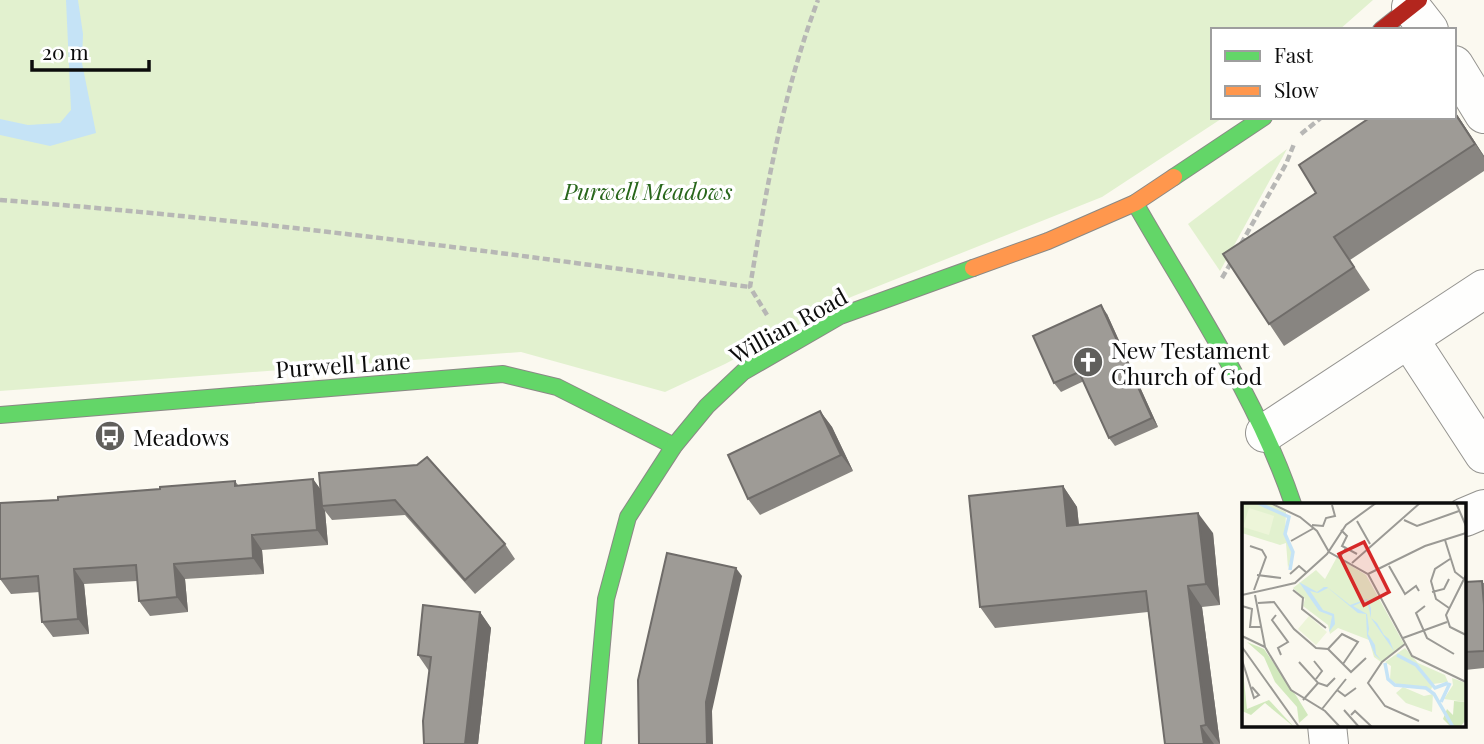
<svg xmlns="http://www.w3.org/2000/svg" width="1484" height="744" font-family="'Playfair Display',serif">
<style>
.green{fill:#e2f1cf}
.water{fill:#c5e3f6}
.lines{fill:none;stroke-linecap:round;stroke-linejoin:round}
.street-casing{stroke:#94938f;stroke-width:40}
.fast-casing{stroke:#8a8985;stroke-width:18}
.slow-casing{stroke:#8a8985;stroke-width:18}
.jam-casing{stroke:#8a8985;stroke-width:18}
.path{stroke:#b7b7b5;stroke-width:4.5;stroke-dasharray:7 3.5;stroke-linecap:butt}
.street{stroke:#fefefd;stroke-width:38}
.fast{stroke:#63d668;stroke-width:16}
.slow{stroke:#ff974d;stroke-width:16}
.jam{stroke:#b3261e;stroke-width:16}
.wall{fill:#888581}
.shaded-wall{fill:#6f6c69}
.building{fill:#9e9b96;stroke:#6f6c69;stroke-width:2}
.labels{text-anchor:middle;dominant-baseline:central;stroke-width:7;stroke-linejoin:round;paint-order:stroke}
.park-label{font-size:23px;font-style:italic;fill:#28661b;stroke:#fff}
.street-label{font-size:23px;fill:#0c0c0c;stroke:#fff}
.poi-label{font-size:23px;fill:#0c0c0c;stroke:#fff;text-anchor:start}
.inset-river{fill:none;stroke:#c5e3f6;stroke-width:3.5}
.inset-road{fill:none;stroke:#9b9a95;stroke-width:2}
.view{fill:#d62828;fill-opacity:0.15;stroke:#d62828;stroke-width:3.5}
.inset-edge{fill:none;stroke:#0c0c0c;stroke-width:3.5}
</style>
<rect width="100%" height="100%" fill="#fbf9f0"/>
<g class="green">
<polygon points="0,0 1373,0 1339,30 1213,30 1213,117 1224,117 1102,197 851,297 725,364 665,392 521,352 0,391"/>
<polygon points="1287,149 1220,271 1188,224"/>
</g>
<polygon class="water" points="66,0 78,0 83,34 82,63 96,133 50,146 0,135 0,119 28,125 60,123 71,110"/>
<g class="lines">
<g class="street-casing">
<g id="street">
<polyline points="1411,7 1429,30"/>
<polyline points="1454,65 1484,114"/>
<polyline points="1409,339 1484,454"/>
<polyline points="1265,433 1484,289"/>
<polyline points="1465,517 1484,509"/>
<polyline points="1327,725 1329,744"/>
</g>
</g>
<g class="fast-casing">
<g id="fast">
<polyline points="1174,177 1264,117"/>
<path d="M1135,203C1191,301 1257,397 1293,504"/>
<polyline points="0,415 503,374 557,387 674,446"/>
<polyline points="593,744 606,599 628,517 674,446 707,406 743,372 840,316 973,268"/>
</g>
</g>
<g class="slow-casing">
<polyline id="slow" points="973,268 1048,241 1135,203 1174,177"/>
</g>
<g class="jam-casing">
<polyline id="jam" points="1381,30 1419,0"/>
</g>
<g class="path">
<polyline points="1301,134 1322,117"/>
<path d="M0,200C251,219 501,252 750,287"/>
<polyline points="1241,244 1286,164 1294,144"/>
<polyline points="1222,278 1232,261"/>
<path d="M767,315L750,287C766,190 783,92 818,0"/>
</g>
<use href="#street" class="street"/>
<use href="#fast" class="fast"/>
<use href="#slow" class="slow"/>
<use href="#jam" class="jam"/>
</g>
<g class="wall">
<polygon points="1454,110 1484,156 1484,171 1350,260 1370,290 1284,346 1223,254"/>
<polygon points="1107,314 1158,427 1115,446 1109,438 1084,381 1061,392 1054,383"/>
<polygon points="820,411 832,427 853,471 760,515 748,499"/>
<polygon points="417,465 505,544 515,559 475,594 405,515 332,520 325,511 328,545 262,550 264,574 185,579 188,612 150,616 139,601 137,581 84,584 89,634 53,637 42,622 40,592 11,594 0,579 58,500 235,481 238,485 313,479 320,489"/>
<polygon points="1063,486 1077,507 1079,525 1213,533 1220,605 1202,607 1220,744 1165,744 1148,612 995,628 980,607"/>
<polygon points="1465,582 1484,583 1484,668 1465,670"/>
<polygon points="480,612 491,628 478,744 424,744 429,671 418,655"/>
</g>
<g class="shaded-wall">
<polygon points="1454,110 1484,156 1484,157 1454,112"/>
<polygon points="1101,305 1107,314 1158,427 1152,418"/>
<polygon points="820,411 832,427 853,471 841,455"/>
<polygon points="313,479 324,494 322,506 325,511 328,545 317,530"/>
<polygon points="1063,486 1077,507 1081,547 1067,526"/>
<polygon points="1198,513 1213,533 1220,605 1206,584"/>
<polygon points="252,535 262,550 264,574 253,558"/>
<polygon points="174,564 185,579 188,612 177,597"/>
<polygon points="736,568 742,576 712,711 713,744 707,744 706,702"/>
<polygon points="74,569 84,584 89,634 78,619"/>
<polygon points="1188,586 1202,607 1220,744 1206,725"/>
<polygon points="480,612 491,628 478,744 465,744"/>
<polygon points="1201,726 1214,744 1204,744"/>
</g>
<g class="building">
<polygon points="1454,112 1475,144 1334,237 1354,267 1269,324 1223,254 1316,193 1299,165 1371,117 1454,117"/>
<polygon points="1101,305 1152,418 1109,438 1079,372 1054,383 1033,336"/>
<polygon points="820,411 841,455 748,499 728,455"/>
<polygon points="427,457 505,544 465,580 395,500 322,506 319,473 417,465"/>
<polygon points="313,479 317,530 252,535 253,558 174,564 177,597 139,601 136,565 74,569 78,619 42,622 38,576 0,579 0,503 58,500 58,497 160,489 160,487 235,481 235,486"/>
<polygon points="1063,486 1067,526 1198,513 1206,584 1188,586 1206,725 1201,726 1204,744 1165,744 1146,591 980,607 969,496"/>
<polygon points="667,553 736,568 706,702 707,744 639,744 638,680"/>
<polygon points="1482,581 1484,605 1484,651 1465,652 1465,582"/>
<polygon points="423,605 480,612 465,744 424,744 423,721 431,657 418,655"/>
</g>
<defs>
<g id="church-disc" transform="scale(1.575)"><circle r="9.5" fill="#605f5c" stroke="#fff"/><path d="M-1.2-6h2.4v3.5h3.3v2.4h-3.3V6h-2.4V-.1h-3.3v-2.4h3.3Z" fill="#fff"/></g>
<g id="bus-disc" transform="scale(1.575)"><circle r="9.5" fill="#605f5c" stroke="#fff"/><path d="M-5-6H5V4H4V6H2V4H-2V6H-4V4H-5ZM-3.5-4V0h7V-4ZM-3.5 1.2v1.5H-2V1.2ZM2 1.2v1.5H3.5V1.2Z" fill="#fff"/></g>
</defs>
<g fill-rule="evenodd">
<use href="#church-disc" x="1088" y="362"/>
<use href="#bus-disc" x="110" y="436"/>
</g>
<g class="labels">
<g class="park-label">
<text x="648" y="190">Purwell Meadows</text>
</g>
<g class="street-label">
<text transform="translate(788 325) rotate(-29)">Willian Road</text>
<text transform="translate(343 364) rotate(-4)">Purwell Lane</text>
</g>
<g class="poi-label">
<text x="1111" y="349">New Testament<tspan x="1111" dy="26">Church of God</tspan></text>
<text x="133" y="436">Meadows</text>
</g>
</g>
<g transform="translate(1242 503)">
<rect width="224" height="224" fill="#fbf9f0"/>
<path d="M0,0H26L44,9L43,34L51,49L46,65L44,40L38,42L0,30ZM95,54L124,72L162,141L139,159L132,154L127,137L96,125L88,131L86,122L61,103L63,96L51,85L74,67L83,76ZM163,145L176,160L203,172L206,179L191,181L189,187L157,183L148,176L149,163L143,159ZM210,175L224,180V199L202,196L211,182ZM161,184L182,193L191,191L190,209L164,200L154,190Z" fill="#e2f1cf"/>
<path d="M5,139L22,146L55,194L66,212L57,220L55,204L33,179L22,154ZM0,159L5,206L27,197L52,224L23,200L9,212L0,208ZM212,198L224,199V217L218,224H209L201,216L205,206L211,212Z" fill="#d2e9bd"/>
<path d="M7,5L32,13L27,32L1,24ZM67,113L85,129L74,142L56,126Z" fill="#edf5d9"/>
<path d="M57,79L75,89L82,84H85L108,102L125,96L129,105V115L135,120L142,132L147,136L152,148L129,115L125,97L111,103L125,111L127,126L126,131L133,142L134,151L139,157L133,152L125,133L124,111L116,110L86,85L76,90L68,88L81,107L92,111L93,121L87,129L90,113L77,108Z" fill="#c5e3f6"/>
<path class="inset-river" d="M16,0L47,14L43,31L51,49L48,67M155,152L174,162L193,185L206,180M143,160L146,176L153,182L184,185L192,191L211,224M199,199L208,180"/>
<path class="inset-road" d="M28,0L58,14L75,28L87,49L126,71L183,43L224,30M214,0L224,23M162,17L175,23L217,8M115,18L128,41M70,22L81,23L84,15L93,13L90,2M99,27L105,33L100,43L104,45M203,37L213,69L222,76M49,38L72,25M8,43L20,47L24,54L12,87M98,54L104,45L115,51M110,60L178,0M147,63L163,91L174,83L177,88M48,71L57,63L65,70M126,71L170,153L224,179M15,72L39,75M224,72L204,112L208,124L224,132M51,87L61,95L60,106L84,125M190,89L202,86L207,76M0,92L53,80L85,51L104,22L134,0M13,92L23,144L49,187L83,208L98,224M16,100L32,99L52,126L74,145L86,146M0,103L10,106L8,124H20M183,103L174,110L185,135L212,151M207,105L194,96L189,78L193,66L208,56M34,112L30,117L46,139L36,145L39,152M0,133L23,144M161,135L205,119M163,141L140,159L126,180L143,203L177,218M0,144L57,224M86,146L100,131L116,139L101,161M86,146L109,169L124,155M0,157L12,195L17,192L10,184M72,158L80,168L74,176M57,159L76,180L85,183L93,175M95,187L103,193L114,185M61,197L76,180M80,206L104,176M102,207L117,224M109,212L113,208L130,224"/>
<path class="view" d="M122,39L147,89L122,102L97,51Z"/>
<rect width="224" height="224" class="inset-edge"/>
</g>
<rect x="1211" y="28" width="245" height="91" fill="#ffffff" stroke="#9e9e9e" stroke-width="2"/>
<rect x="1225" y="51" width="35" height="10" fill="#63d668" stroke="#9e9e9e" stroke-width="2"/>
<text x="1274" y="63" font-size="21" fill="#0c0c0c">Fast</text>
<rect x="1225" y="86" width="35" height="10" fill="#ff974d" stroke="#9e9e9e" stroke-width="2"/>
<text x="1274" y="98" font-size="21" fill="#0c0c0c">Slow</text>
<path d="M32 60v10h117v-10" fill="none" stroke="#0c0c0c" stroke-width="3.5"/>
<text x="42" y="60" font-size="21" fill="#0c0c0c" stroke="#ffffff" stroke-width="5" paint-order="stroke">20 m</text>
</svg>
